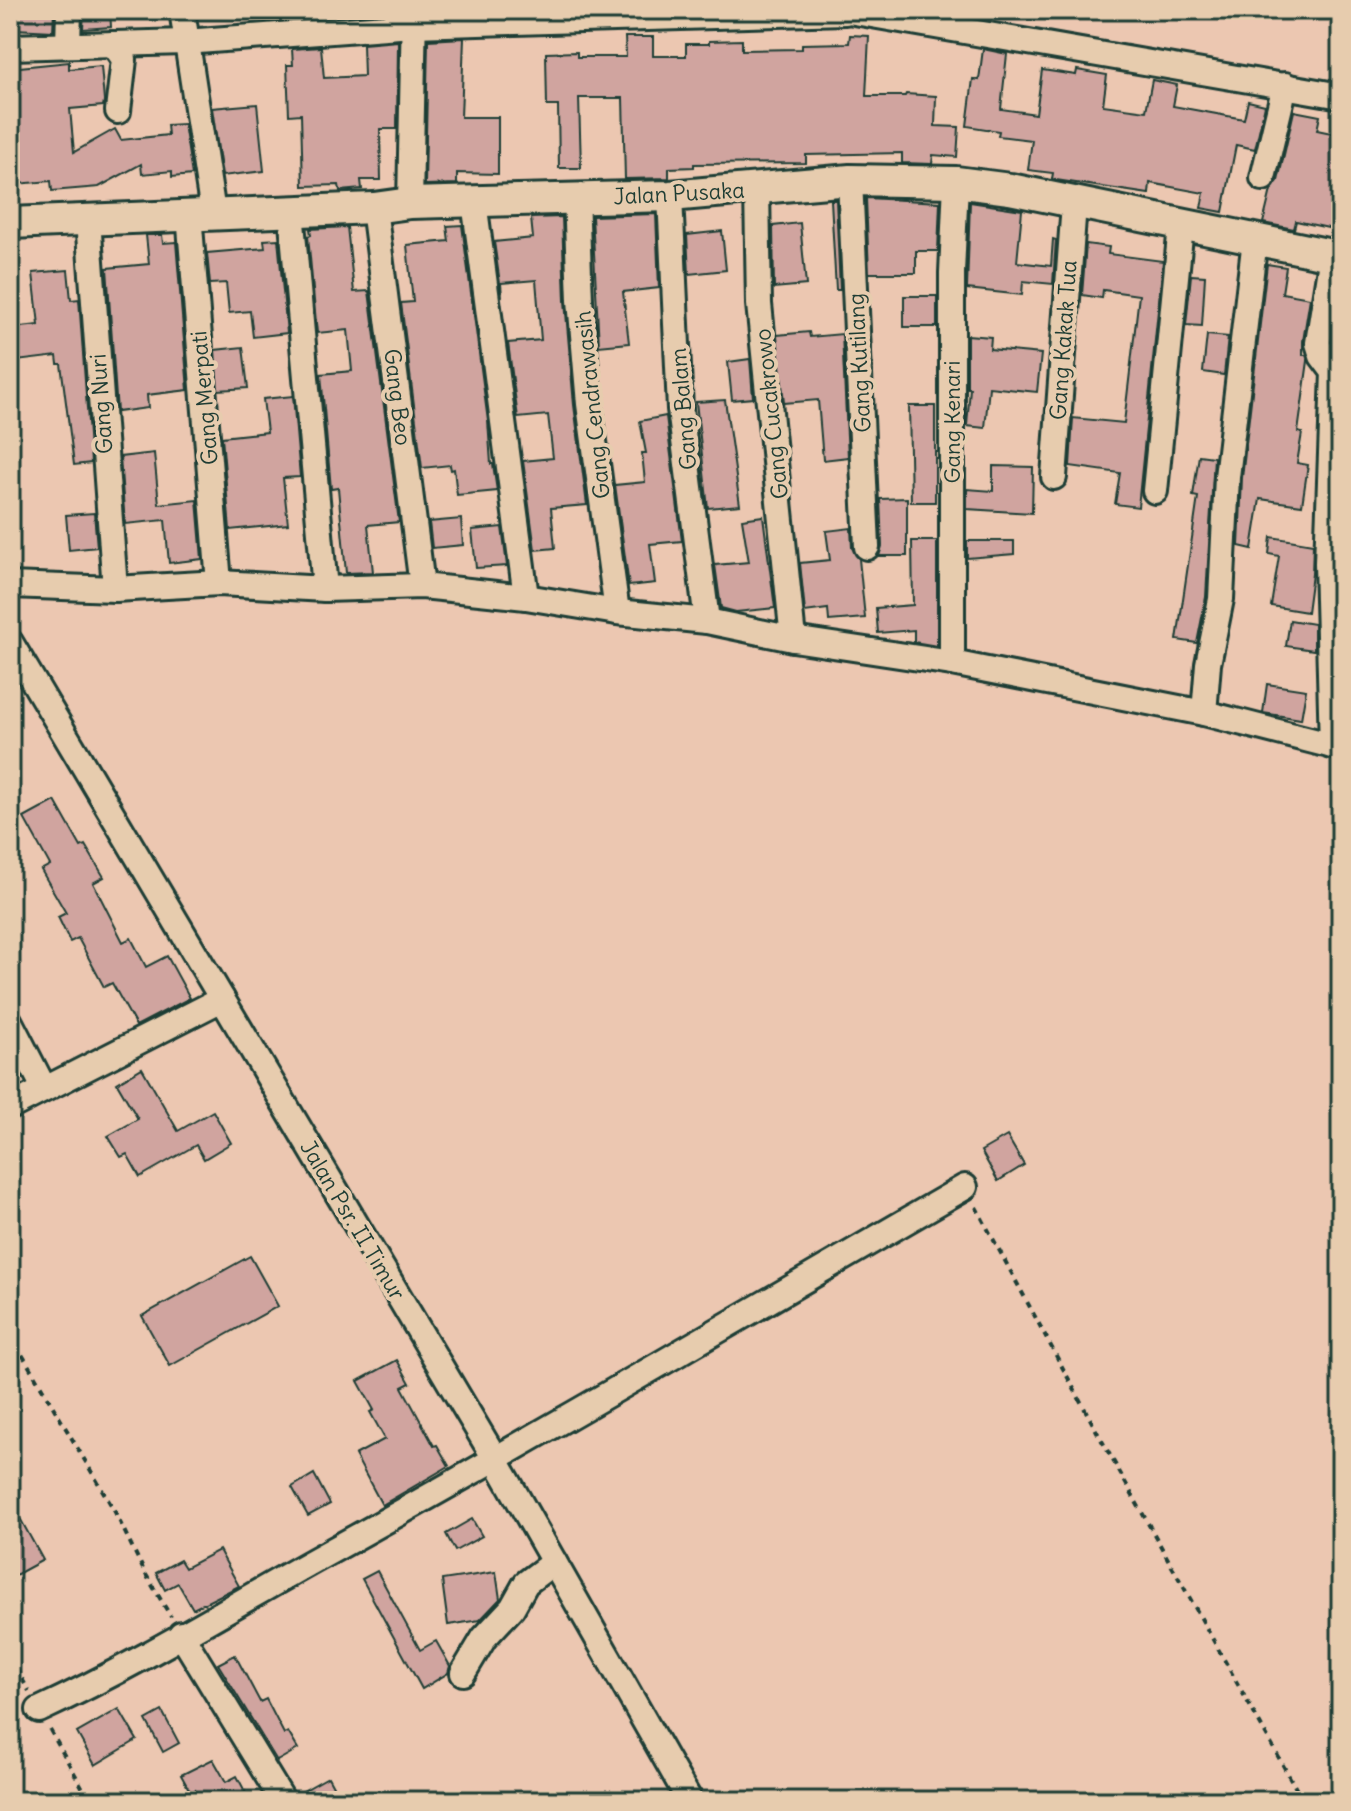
<svg xmlns="http://www.w3.org/2000/svg" width="1351" height="1811" font-family="Delius,sans-serif">
<style>
.building{fill:#d0a49f;stroke:#1f3d34;stroke-width:2}
.lines{fill:none;stroke-linecap:round;stroke-linejoin:round}
.minor-casing{stroke:#1f3d34;stroke-width:30}
.major-casing{stroke:#1f3d34;stroke-width:36}
.path{stroke:#1f3d34;stroke-width:4;stroke-dasharray:6 6;stroke-linecap:butt}
.minor{stroke:#e7ccae;stroke-width:24}
.major{stroke:#e7ccae;stroke-width:30}
.labels{text-anchor:middle;dominant-baseline:central;stroke-width:8;stroke-linejoin:round;paint-order:stroke}
.street-label{font-size:22px;fill:#1f3d34;stroke:#e7ccae}
</style>
<rect width="100%" height="100%" fill="#ecc7b1"/>
<filter id="ink" filterUnits="userSpaceOnUse"><feTurbulence type="fractalNoise" baseFrequency=".0125" numOctaves="2"/><feDisplacementMap in="SourceGraphic" scale="16" xChannelSelector="R" yChannelSelector="G"/><feConvolveMatrix kernelMatrix="1 2 1 2 8 2 1 2 1" color-interpolation-filters="sRGB"/></filter>
<g filter="url(#ink)">
<g class="building">
<polygon points="17,10 54,10 53,31 15,29"/>
<polygon points="84,10 110,10 111,27 83,29"/>
<polygon points="850,35 869,36 866,96 905,96 906,94 936,96 935,126 959,127 957,157 933,155 932,164 902,163 902,153 806,155 806,163 694,164 694,167 669,168 669,178 625,179 623,98 579,98 581,168 559,168 558,106 547,106 546,53 577,52 577,57 626,57 625,37 653,37 653,56 686,56 686,44 709,44 709,41 742,40 742,50 802,49 802,44 849,43"/>
<polygon points="464,38 461,117 498,117 498,174 457,173 457,184 425,185 428,40"/>
<polygon points="398,41 397,129 380,129 381,180 361,180 362,189 340,191 339,185 303,186 301,114 289,115 287,65 293,65 292,49 321,47 324,78 364,76 363,44"/>
<polygon points="983,49 1007,54 1001,109 1036,114 1042,70 1076,75 1077,70 1107,75 1103,105 1146,111 1152,80 1177,85 1173,106 1244,119 1248,101 1265,105 1255,149 1236,145 1223,212 1201,208 1204,193 1150,183 1149,194 1056,180 1052,179 1053,173 1028,170 1032,140 998,136 999,131 967,126 973,79 979,80"/>
<polygon points="69,62 69,69 101,66 104,101 103,106 70,109 74,152 115,129 121,140 168,135 167,125 184,124 192,175 172,177 172,171 142,174 141,164 99,187 52,191 51,181 16,184 10,126 10,68"/>
<polygon points="257,104 264,171 222,176 212,108"/>
<polygon points="1294,111 1320,116 1317,130 1341,135 1341,188 1333,229 1296,221 1294,229 1263,223 1271,190 1278,181"/>
<polygon points="866,198 940,202 938,251 916,251 916,273 869,273"/>
<polygon points="831,200 836,200 840,290 836,290"/>
<polygon points="970,202 1022,210 1017,262 1051,266 1053,239 1056,240 1053,284 1023,281 1022,295 967,289"/>
<polygon points="656,214 659,288 623,292 629,343 599,346 592,216"/>
<polygon points="562,217 565,301 574,405 587,505 551,508 555,548 535,550 523,461 553,458 548,415 518,418 508,343 541,340 536,280 501,283 502,297 494,242 533,238 531,218"/>
<polygon points="800,223 806,285 774,288 773,226"/>
<polygon points="462,225 488,421 491,464 493,464 497,491 457,495 454,469 451,470 450,465 422,468 401,303 413,302 407,245 449,241 447,226"/>
<polygon points="347,227 354,292 369,291 399,522 368,525 373,572 346,573 338,488 331,489 321,374 352,371 348,330 317,333 308,236 311,235 310,229"/>
<polygon points="722,231 726,270 689,274 687,235"/>
<polygon points="146,235 162,235 163,243 176,242 188,390 147,395 148,408 117,412 107,268 149,264"/>
<polygon points="278,239 287,333 253,337 250,311 229,313 226,283 210,284 207,253 265,248 264,240"/>
<polygon points="1086,244 1109,247 1108,254 1163,261 1138,507 1115,504 1120,473 1070,466 1073,418 1124,423 1139,295 1103,290 1102,298 1082,295"/>
<polygon points="1267,264 1286,267 1282,293 1310,298 1303,341 1303,355 1306,355 1308,361 1298,432 1302,433 1297,463 1308,465 1302,505 1260,499 1252,549 1239,546 1242,478"/>
<polygon points="68,270 71,300 79,299 91,463 74,465 61,364 58,364 57,356 17,361 12,328 39,325 33,273"/>
<polygon points="1191,275 1205,276 1202,326 1186,325"/>
<rect x="904" y="296" width="33" height="31"/>
<polygon points="809,332 810,337 842,334 848,457 823,460 818,400 784,403 777,335"/>
<polygon points="967,335 991,337 990,349 1041,354 1037,392 989,387 985,428 967,426 970,388 967,388"/>
<polygon points="1207,335 1228,337 1224,375 1203,372"/>
<polygon points="243,347 248,388 218,390 215,350"/>
<polygon points="750,359 753,398 732,400 728,362"/>
<polygon points="293,396 300,477 283,478 288,524 230,530 222,437 267,432 263,399"/>
<polygon points="725,400 740,505 708,508 696,402"/>
<polygon points="909,406 935,406 935,502 911,502"/>
<polygon points="666,416 682,541 650,544 655,583 629,586 615,485 645,482 642,453 646,453 640,421"/>
<polygon points="154,453 159,504 197,500 202,559 169,563 165,520 125,524 120,457"/>
<polygon points="1199,455 1214,457 1206,597 1197,643 1177,640 1198,497 1193,496"/>
<polygon points="993,466 1033,467 1032,513 967,509 967,489 993,491"/>
<polygon points="907,498 907,556 879,556 882,546 880,499"/>
<polygon points="94,513 97,547 69,550 66,515"/>
<polygon points="763,516 775,608 736,612 721,608 715,565 749,562 742,519"/>
<polygon points="461,519 463,545 432,548 429,522"/>
<polygon points="502,527 507,566 476,568 472,530"/>
<polygon points="851,528 852,548 859,559 865,618 829,621 828,609 805,612 800,563 830,560 826,531"/>
<polygon points="1271,537 1313,544 1312,574 1307,612 1271,606 1279,556 1269,554"/>
<polygon points="912,541 937,541 937,646 914,642 914,630 878,633 876,608 913,605"/>
<polygon points="967,541 1014,541 1014,554 967,558"/>
<polygon points="1290,620 1314,624 1314,650 1286,646"/>
<polygon points="1267,684 1306,690 1301,719 1263,713"/>
<polygon points="55,801 81,847 85,845 104,877 93,883 123,942 131,938 146,967 167,956 190,998 136,1026 112,983 104,987 78,938 70,942 58,917 66,913 41,870 50,865 24,818"/>
<polygon points="142,1068 178,1131 213,1111 231,1143 204,1159 196,1145 140,1177 127,1154 121,1157 108,1136 138,1119 117,1083"/>
<polygon points="1007,1136 1024,1165 998,1181 981,1151"/>
<polygon points="250,1256 278,1306 170,1366 142,1316"/>
<polygon points="397,1360 410,1383 402,1387 434,1446 437,1445 449,1466 382,1505 355,1455 385,1439 370,1412 374,1410 358,1381"/>
<polygon points="314,1474 330,1504 308,1516 292,1487"/>
<polygon points="10,1500 43,1560 10,1578"/>
<polygon points="472,1519 482,1536 455,1551 446,1534"/>
<polygon points="219,1550 239,1586 193,1609 178,1583 165,1590 156,1573 180,1560 185,1568"/>
<polygon points="377,1571 420,1650 436,1641 450,1666 448,1673 422,1689 362,1579"/>
<polygon points="496,1572 500,1599 480,1620 448,1625 442,1580"/>
<polygon points="235,1655 260,1702 266,1699 284,1734 288,1732 298,1749 277,1761 218,1664"/>
<polygon points="119,1709 137,1740 95,1765 77,1733"/>
<polygon points="162,1711 179,1743 163,1752 146,1720"/>
<polygon points="213,1759 226,1782 237,1776 250,1801 192,1801 199,1797 195,1790 191,1793 181,1775"/>
<polygon points="328,1777 341,1801 298,1801 296,1795"/>
</g>
<g class="lines">
<g class="minor-casing">
<g id="minor">
<polyline points="182,10 213,213"/>
<polyline points="843,10 1341,96"/>
<polyline points="113,44 124,59 118,111"/>
<polyline points="68,45 69,10"/>
<polyline points="10,47 185,42 413,25 845,12"/>
<polyline points="1263,178 1285,85"/>
<polyline points="850,180 867,547"/>
<polyline points="757,189 759,304 793,639"/>
<polyline points="670,196 680,409 707,621"/>
<polyline points="576,197 580,300 589,404 617,612"/>
<polyline points="474,201 526,597"/>
<polyline points="410,203 414,10"/>
<polyline points="374,208 422,586"/>
<polyline points="291,211 325,589"/>
<polyline points="189,214 219,583"/>
<polyline points="88,220 115,589"/>
<polyline points="1332,255 1318,343 1322,356 1334,372 1327,563 1332,746"/>
<polyline points="1054,477 1074,204"/>
<polyline points="1155,491 1181,226"/>
<polyline points="10,585 115,589 219,583 325,589 422,586 526,597 617,612 707,621 793,639 952,663 1204,713 1341,748"/>
<polyline points="10,642 496,1460 690,1801"/>
<polyline points="952,663 952,273 956,182"/>
<polyline points="1204,713 1208,664 1221,599 1227,477 1255,239"/>
<polyline points="10,1022 44,1088"/>
<polyline points="10,1107 222,999"/>
<polyline points="181,1634 283,1801"/>
<polyline points="463,1673 484,1638 512,1608 526,1583 554,1562"/>
<path d="M39,1710C134,1666 224,1611 315,1560C534,1439 749,1312 965,1187"/>
</g>
</g>
<g class="major-casing">
<polyline id="major" points="10,223 374,208 410,203 670,196 850,180 956,182 1010,189 1341,257"/>
</g>
<g class="path">
<polyline points="976,1207 1101,1439 1303,1801"/>
<polyline points="10,1334 113,1508 145,1573 171,1617"/>
<polyline points="10,1658 29,1691"/>
<polyline points="50,1730 90,1801"/>
</g>
<use href="#minor" class="minor"/>
<use href="#major" class="major"/>
</g>
</g>
<g class="labels">
<g class="street-label">
<text transform="translate(679 193) rotate(-3)">Jalan Pusaka</text>
<text transform="translate(1063 340) rotate(-86)">Gang Kakak Tua</text>
<text transform="translate(859 363) rotate(-93)">Gang Kutilang</text>
<text transform="translate(398 397) rotate(83)">Gang Beo</text>
<text transform="translate(204 398) rotate(-95)">Gang Merpati</text>
<text transform="translate(101 404) rotate(-94)">Gang Nuri</text>
<text transform="translate(592 405) rotate(-96)">Gang Cendrawasih</text>
<text transform="translate(683 409) rotate(-95)">Gang Balam</text>
<text transform="translate(771 414) rotate(-96)">Gang Cucakrowo</text>
<text transform="translate(952 422) rotate(-90)">Gang Kenari</text>
<text transform="translate(353 1220) rotate(59)">Jalan Psr. II Timur</text>
</g>
</g>
<rect width="1351" height="1811" fill="none" stroke="#e7ccae" stroke-width="40"/>
<rect x="20" y="20" width="1311" height="1771" fill="none" stroke="#1f3d34" stroke-width="3" filter="url(#ink)"/>
</svg>
